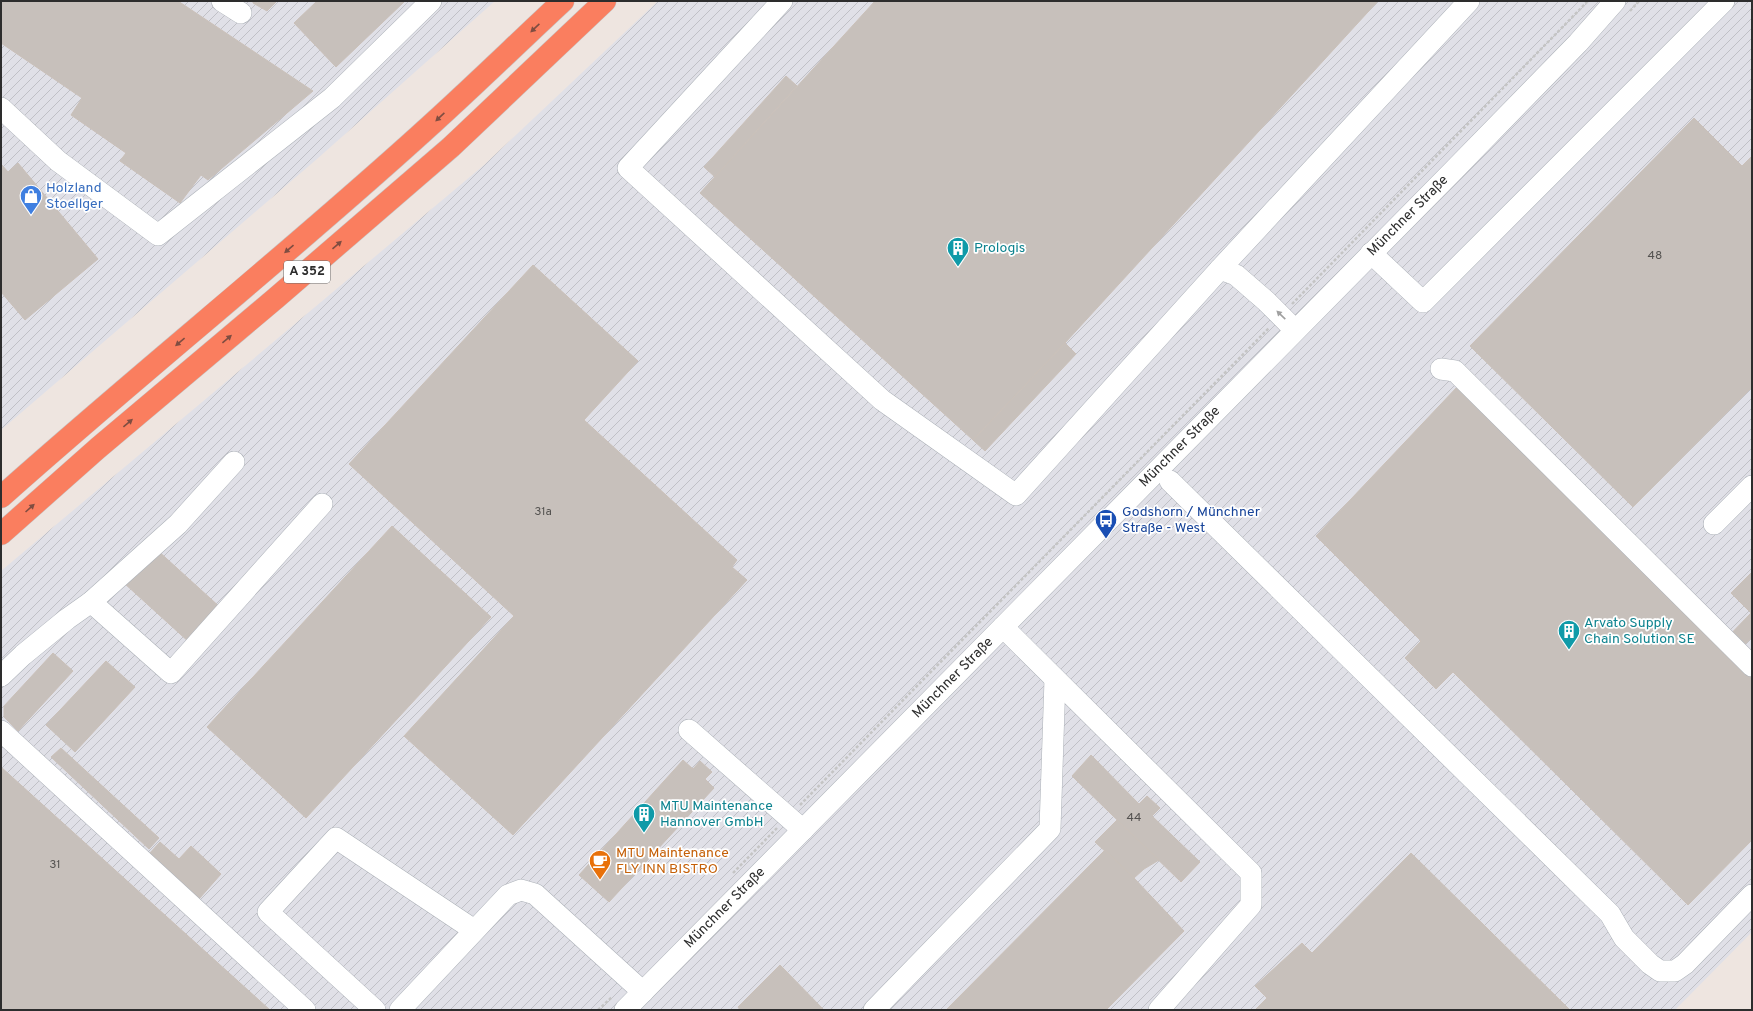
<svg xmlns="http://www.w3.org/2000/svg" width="1753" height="1011" font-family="Overpass,sans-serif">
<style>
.industrial{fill:url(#industrial-furrows)}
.building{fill:#c7c0bb;stroke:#cac0b9}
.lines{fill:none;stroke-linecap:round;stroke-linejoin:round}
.minor-casing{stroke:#adb2b9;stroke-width:22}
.highway-casing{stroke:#c4c4c4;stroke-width:23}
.path{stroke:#c4c4c4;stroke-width:2.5;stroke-dasharray:3 2;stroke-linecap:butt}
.minor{stroke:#fff;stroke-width:21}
.highway{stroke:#fa7e5f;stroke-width:22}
.oneway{fill:#7f4d41}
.oneway2{fill:#a0a0a0}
.labels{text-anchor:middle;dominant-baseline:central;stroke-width:3.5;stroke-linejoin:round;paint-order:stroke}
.number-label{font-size:12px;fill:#545250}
.shield{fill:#fff;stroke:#6c6c6c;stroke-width:1}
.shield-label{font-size:13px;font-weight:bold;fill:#2d2d2d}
.shop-label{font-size:14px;fill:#366cbe;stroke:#fff;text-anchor:start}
.street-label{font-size:14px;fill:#2d2d2d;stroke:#fff}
.culture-label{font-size:14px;fill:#0d838f;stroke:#fff;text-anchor:start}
.transit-label{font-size:14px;fill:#164399;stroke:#fff;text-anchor:start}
.food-label{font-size:14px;fill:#c56008;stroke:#fff;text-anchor:start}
</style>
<defs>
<pattern id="industrial-furrows" width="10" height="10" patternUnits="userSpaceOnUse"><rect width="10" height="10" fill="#e0e0e7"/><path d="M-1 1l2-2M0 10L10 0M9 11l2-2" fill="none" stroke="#c0c0c6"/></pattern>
</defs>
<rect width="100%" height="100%" fill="#eee5e0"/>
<g class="industrial">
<polygon points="1,1 495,1 317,159 1,430"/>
<polygon points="658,1 1752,1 1752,932 1675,1010 1,1010 1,571 484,165"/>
</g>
<g class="building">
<polygon points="1,1 178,1 313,91 208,180 201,175 180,203 120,161 126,153 71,115 82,98 1,43"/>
<polygon points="253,1 277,1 267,11 253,3"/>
<polygon points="317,1 405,1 336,67 294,23"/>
<polygon points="875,1 1378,1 1065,343 973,440 700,193"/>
<polygon points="786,76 797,86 715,177 704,167"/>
<polygon points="1694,118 1742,166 1752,156 1752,387 1633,507 1470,346"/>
<polygon points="18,163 98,259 25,320 1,292 1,164 8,172"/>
<polygon points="533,265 638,361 584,420 737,560 732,567 747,580 513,835 404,736 514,616 349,464"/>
<polygon points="1065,343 1076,354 985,451 973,440"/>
<polygon points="1458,386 1752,675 1752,840 1688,905 1453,672 1436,689 1405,658 1421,641 1316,536"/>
<polygon points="392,526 491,617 306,818 207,727"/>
<polygon points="156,549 222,609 190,643 124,583"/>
<polygon points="1752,572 1752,614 1731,593"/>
<polygon points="1751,613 1752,614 1752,637 1733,657 1721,644"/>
<polygon points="53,653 73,671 18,731 4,717 4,706"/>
<polygon points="106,661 135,687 75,752 46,725"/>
<polygon points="61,748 159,838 149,849 51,757"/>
<polygon points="1091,755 1139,804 1147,796 1160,808 1152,816 1200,862 1181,882 1072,776"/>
<polygon points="683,760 693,769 700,761 712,772 705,779 714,788 609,902 579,875"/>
<polygon points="1,767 218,963 270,1010 1,1010"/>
<polygon points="1117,820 1159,860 1144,869 1134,878 1095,842"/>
<polygon points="160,842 179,859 191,846 221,874 199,899 149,854"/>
<polygon points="1105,850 1134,878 1184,931 1106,1010 946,1010"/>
<polygon points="1411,853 1570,1010 1255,1010 1267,998 1255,986 1302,943 1312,953"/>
<polygon points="780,965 824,1010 740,1010 738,1007"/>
</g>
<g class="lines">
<g class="minor-casing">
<g id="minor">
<polyline points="222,1 241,13"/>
<polyline points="782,1 628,168 882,400 1016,495 1220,269 1469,1"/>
<polyline points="1,108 58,161 158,235 332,98 431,1"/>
<polyline points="1371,253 1423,302 1724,1"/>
<polyline points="1220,269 1236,275 1266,301 1295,330"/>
<polyline points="1441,369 1455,371 1752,666"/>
<polyline points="1170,481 1610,914 1624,938 1650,964 1660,971 1675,971 1685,964 1752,895"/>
<polyline points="1714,524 1752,486"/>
<polyline points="91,602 171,673 322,504"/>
<polyline points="1003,627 1251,873 1251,905 1159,1010"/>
<polyline points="1,676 23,655 67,619 91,602 178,524 234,462"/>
<polyline points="689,730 803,830"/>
<polyline points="1,731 305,1010"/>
<polyline points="375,1010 268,912 336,838 474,930"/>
<polyline points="400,1010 508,895 521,890 535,894 643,992"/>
<polyline points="625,1010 1454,170 1578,43 1615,1"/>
<polyline points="874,1010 1050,829 1055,679"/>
</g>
</g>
<g class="highway-casing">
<g id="highway">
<path d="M1,497C143,370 293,251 434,122C478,82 520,41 563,1"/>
<polyline points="1,534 98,448 276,298 451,147 605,1"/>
</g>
</g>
<g class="path">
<polyline points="1630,11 1639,1"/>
<polyline points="1292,304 1588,1"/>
<polyline points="800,805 1269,328"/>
<polyline points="733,873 777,828"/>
<polyline points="598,1010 612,997"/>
</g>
<use href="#minor" class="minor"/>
<use href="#highway" class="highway"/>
</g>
<defs><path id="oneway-solid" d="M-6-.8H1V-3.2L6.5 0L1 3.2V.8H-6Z"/></defs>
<g class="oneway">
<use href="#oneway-solid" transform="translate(535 28) rotate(137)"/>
<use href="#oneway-solid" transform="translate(440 117) rotate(137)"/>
<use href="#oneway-solid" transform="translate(337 245) rotate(-41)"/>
<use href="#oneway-solid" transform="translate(289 249) rotate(139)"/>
<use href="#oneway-solid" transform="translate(227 339) rotate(-40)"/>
<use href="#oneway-solid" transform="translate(180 342) rotate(140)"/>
<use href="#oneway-solid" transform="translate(128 423) rotate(-40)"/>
<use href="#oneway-solid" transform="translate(30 508) rotate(-42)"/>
</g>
<use class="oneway2" href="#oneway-solid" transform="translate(1281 315) rotate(-136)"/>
<defs>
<g id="shop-pin" transform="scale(1.15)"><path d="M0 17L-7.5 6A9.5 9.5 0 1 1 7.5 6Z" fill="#3f7fe0" stroke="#fff"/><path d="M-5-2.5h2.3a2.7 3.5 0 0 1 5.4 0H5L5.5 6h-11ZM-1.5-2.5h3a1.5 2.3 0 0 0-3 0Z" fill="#fff"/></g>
<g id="building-pin" transform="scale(1.15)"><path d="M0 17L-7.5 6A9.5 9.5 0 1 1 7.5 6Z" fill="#0f9aa8" stroke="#fff"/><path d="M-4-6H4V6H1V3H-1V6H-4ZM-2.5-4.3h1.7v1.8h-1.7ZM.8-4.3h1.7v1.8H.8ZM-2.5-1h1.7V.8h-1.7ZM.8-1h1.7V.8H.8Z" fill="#fff"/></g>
<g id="bus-pin" transform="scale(1.15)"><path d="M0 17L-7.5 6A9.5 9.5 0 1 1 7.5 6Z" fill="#1a4fb4" stroke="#fff"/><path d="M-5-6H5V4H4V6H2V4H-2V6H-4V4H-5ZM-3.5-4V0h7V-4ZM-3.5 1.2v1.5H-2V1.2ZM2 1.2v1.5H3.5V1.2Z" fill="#fff"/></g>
<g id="cafe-pin" transform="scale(1.15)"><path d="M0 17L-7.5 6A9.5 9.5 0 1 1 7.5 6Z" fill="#e8710a" stroke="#fff"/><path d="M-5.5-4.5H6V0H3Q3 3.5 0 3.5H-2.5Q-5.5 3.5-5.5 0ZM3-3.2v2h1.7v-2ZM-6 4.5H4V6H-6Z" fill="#fff"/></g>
</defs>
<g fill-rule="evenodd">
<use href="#shop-pin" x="31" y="196"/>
<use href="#building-pin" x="958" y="248"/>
<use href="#bus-pin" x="1106" y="520"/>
<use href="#building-pin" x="1569" y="631"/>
<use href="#building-pin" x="644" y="814"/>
<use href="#cafe-pin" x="600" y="861"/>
</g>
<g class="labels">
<g class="number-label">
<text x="1655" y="256">48</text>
<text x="543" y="512">31a</text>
<text x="1134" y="818">44</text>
<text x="55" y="865">31</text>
</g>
<rect class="shield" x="284" y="261" width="46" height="22" rx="3"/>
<g class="shield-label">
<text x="307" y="272">A 352</text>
</g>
<g class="shop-label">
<text x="46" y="188">Holzland<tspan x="46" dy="16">Stoellger</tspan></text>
</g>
<g class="street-label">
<text transform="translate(1408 216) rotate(-45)">Münchner Straße</text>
<text transform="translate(1180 447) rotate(-45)">Münchner Straße</text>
<text transform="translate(953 678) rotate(-45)">Münchner Straße</text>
<text transform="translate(725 908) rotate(-45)">Münchner Straße</text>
</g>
<g class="culture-label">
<text x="974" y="248">Prologis</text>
<text x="1584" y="623">Arvato Supply<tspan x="1584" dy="16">Chain Solution SE</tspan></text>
<text x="660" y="806">MTU Maintenance<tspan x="660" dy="16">Hannover GmbH</tspan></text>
</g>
<g class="transit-label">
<text x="1122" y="512">Godshorn / Münchner<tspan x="1122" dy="16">Straße - West</tspan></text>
</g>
<g class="food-label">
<text x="616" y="853">MTU Maintenance<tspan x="616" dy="16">FLY INN BISTRO</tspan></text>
</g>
</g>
<rect width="1753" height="1011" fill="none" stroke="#2d2d2d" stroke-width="4"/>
</svg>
